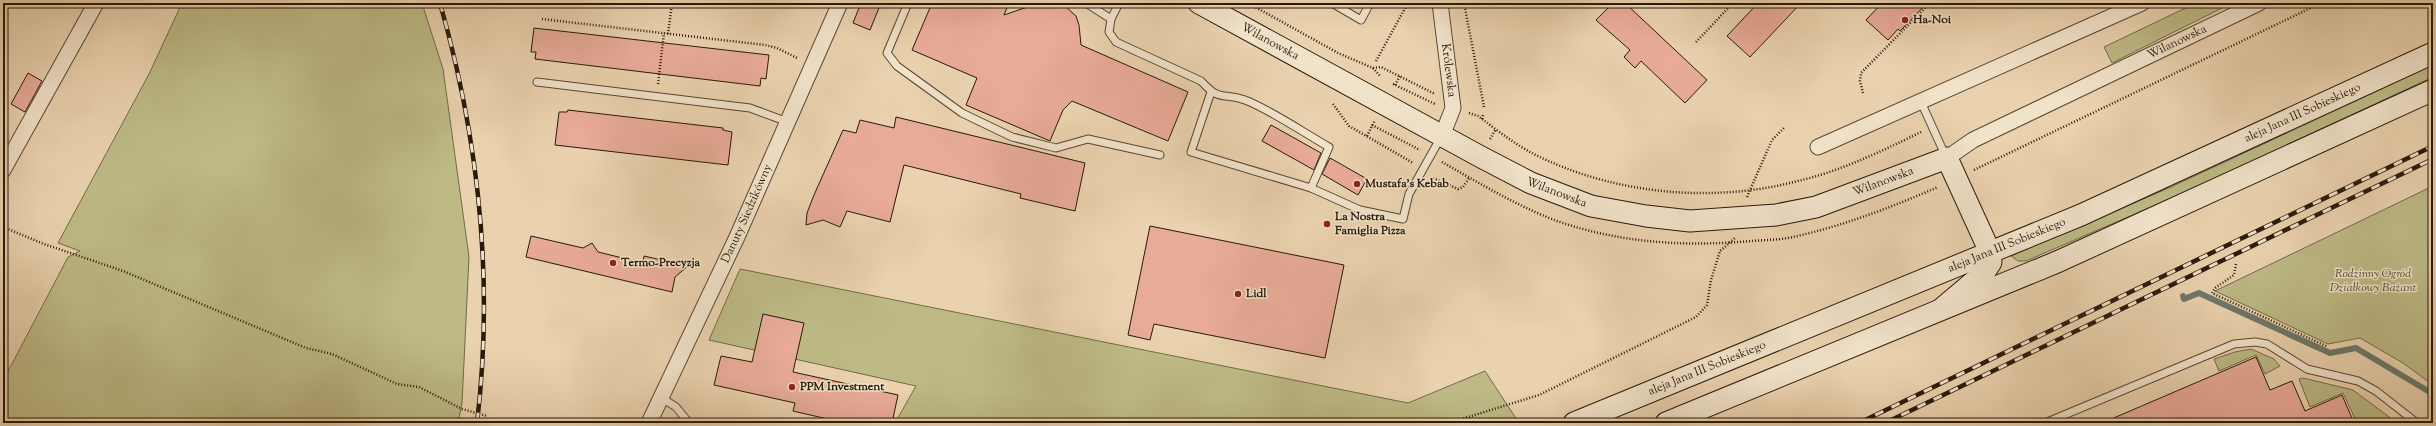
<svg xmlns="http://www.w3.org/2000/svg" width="2436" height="426" font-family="'Sorts Mill Goudy',serif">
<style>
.green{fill:#bdba86;stroke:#736a48}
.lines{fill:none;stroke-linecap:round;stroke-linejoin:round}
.stream{stroke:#6c786b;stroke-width:6}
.building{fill:#e8ab98;stroke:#29190a}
.lane-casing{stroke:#594733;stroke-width:9}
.street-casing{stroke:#594733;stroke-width:17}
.secondary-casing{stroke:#29190a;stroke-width:23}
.path{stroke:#29190a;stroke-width:2.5;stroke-dasharray:1 2;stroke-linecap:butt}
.lane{stroke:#f1e2ca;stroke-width:7}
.street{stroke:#f1e2ca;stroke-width:15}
.secondary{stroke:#f1e2ca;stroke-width:21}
.rail-casing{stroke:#29190a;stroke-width:4.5}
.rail{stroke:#f1e2ca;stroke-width:3;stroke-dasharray:9;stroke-linecap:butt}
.poi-dot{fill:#8f2418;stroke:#f1e2ca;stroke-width:1.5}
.labels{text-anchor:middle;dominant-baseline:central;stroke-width:3;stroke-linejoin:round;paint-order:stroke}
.poi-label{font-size:12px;font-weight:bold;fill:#29190a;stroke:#f1e2ca;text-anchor:start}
.street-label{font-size:12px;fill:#29190a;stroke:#f1e2ca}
.park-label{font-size:12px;font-style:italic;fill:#55492f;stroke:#f1e2ca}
</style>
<rect width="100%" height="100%" fill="#ead2ae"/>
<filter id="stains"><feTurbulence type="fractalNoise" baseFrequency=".005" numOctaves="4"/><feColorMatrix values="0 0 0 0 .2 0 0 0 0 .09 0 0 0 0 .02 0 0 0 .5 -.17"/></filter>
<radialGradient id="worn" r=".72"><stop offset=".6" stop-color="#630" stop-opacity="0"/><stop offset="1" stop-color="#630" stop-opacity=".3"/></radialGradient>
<g class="green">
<polygon points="182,3 422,3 443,69 469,257 462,403 458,423 3,423 3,381 68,257 80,251 58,243 149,74"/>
<polygon points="2196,3 2232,3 2112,63 2104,47"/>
<polygon points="2433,65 2433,77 2179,195 2026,261 2018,261 2011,256 2171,187"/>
<polygon points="2433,186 2433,385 2403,363 2360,338 2328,344 2215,291"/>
<polygon points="740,269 1408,403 1485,371 1519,423 895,423 916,386 709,340"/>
<polygon points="2251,349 2274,359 2280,366 2265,374 2256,355 2219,371 2214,359 2235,352"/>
<polygon points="2303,378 2353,390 2397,423 2357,423 2343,393 2310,407 2299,379"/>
</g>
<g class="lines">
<polyline class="stream" points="2183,296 2184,299 2199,293 2330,353 2356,348 2433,394"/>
</g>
<g class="building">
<polygon points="861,3 881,3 870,30 853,23"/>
<polygon points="932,3 948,8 950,3 1009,3 1004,15 1039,3 1061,3 1065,6 1076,16 1079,25 1081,45 1188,92 1168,141 1072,101 1063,110 1050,141 966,105 977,78 912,50"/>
<polygon points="1613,3 1625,3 1707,80 1685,103 1641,61 1635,68 1624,57 1630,50 1596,20"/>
<polygon points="1758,3 1801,3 1750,57 1727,36"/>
<polygon points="1882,3 1927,3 1900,31 1898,29 1888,40 1866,20"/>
<polygon points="534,28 769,55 766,79 761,78 760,86 535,59 536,52 531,52"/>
<polygon points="28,73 42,81 25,112 11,104"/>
<polygon points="568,110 723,128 723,130 732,132 728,165 555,145 559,112 567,112"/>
<polygon points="896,117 1085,163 1075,211 1020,198 1021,194 904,165 890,222 847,211 840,227 823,220 806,225 807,213 814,195 843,130 856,133 860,120 894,128"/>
<polygon points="1271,125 1321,153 1314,170 1262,141"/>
<polygon points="1330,158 1367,179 1358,195 1322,174"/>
<polygon points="1150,226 1344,265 1325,358 1154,324 1150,340 1128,335"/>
<polygon points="531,236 583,248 592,243 598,252 643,263 644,256 688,266 675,277 672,292 526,257"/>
<polygon points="763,314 804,323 793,372 898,395 892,423 866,419 864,423 845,423 793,411 795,403 714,385 721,356 752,362"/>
<polygon points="2256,357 2270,390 2292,381 2305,411 2342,395 2354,423 2102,423"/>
</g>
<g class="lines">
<g class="lane-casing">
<g id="lane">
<polyline points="908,3 887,53 897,66 962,113 1012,137 1056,148 1088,139 1160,155"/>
<polyline points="1086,3 1111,19"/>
<path d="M1119,3L1111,19L1109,32L1116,42L1201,81C1221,103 1223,92 1245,100C1271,110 1304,133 1329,147L1311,188L1191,152L1211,92"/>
<polyline points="1332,3 1361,20 1370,3"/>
<polyline points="537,82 750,108 788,122"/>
<polyline points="1921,102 1946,157"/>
<polyline points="1311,188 1360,210 1403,219 1409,194 1441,137"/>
<polyline points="662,398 676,407 689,423"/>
<polyline points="2045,423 2234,344 2255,342 2267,344 2307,369 2358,381 2376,391 2417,423"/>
</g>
</g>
<g class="street-casing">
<g id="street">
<path id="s1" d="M1440,3L1453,108L1442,136"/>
<polyline points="1818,147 2142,3"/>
<path id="s2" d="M1947,158L1973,140L2259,3"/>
<polyline points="3,170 96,3"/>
<path id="s3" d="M649,423L737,237L840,3"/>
</g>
</g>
<g class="secondary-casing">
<g id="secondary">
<path id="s4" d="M1199,3L1481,157L1531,183L1591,206L1646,216L1690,221L1776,215L1816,207L1947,158L1990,252L1991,262L1984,273L1940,310"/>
<path id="s5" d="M1574,423L2081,215L2433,53"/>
<polyline points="1666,423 2057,262 2433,90"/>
</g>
</g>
<g class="path">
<polyline points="1248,3 1338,53 1373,68 1381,67 1435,94"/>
<polyline points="1464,3 1484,107"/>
<polyline points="542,19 765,45 777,48 797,58"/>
<polyline points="668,34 672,3"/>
<polyline points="1696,42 1733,3"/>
<polyline points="1376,61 1408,3"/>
<polyline points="1373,68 1380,76"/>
<polyline points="658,84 664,33"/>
<polyline points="1393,84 1435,104"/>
<polyline points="1395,85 1400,76"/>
<polyline points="1863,93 1860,81 1861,73 1927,6 1925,3"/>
<polyline points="1333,104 1349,126 1413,163"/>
<path d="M1469,113L1478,116C1494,128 1512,142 1530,152C1610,194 1711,204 1798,181C1841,171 1882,151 1921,132"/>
<polyline points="1482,119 1483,115"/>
<polyline points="1372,125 1420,150"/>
<polyline points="1367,136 1375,120"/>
<polyline points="1490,139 1496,129"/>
<path d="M1442,162C1479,183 1517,206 1557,221C1620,243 1685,247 1751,241C1765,240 1779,240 1793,237C1843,226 1892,207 1938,187"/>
<polyline points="1974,170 2321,3"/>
<polyline points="1433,178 1458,189 1463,187 1470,177"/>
<polyline points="1747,197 1772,140 1785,127"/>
<polyline points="3,227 44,244 123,271 306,348 332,354 397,384 419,387 462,409 487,416"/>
<polyline points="2236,264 2234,275 2215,288 2212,293 2328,347"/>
<polyline points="1449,423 1539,395 1696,317 1707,305 1711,280 1720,251 1735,238"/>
</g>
<use href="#lane" class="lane"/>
<use href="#street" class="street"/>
<use href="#secondary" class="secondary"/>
<g class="rail-casing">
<g id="rail">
<path d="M440,3C479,140 494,281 477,423"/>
<polyline points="1859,423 2433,146"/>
<polyline points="1885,423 2433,159"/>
</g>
</g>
<use href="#rail" class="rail"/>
</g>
<g class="poi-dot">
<circle cx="1905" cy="20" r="4"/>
<circle cx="1357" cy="184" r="4"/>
<circle cx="1327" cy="224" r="4"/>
<circle cx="613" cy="263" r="4"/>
<circle cx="1238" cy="294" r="4"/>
<circle cx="792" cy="387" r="4"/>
</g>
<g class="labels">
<g class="poi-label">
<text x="1913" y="20">Ha-Noi</text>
<text x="1365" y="184">Mustafa's Kebab</text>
<text x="1335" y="217">La Nostra<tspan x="1335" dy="14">Famiglia Pizza</tspan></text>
<text x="621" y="263">Termo-Precyzja</text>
<text x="1246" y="294">Lidl</text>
<text x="800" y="387">PPM Investment</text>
</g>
<g class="street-label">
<text stroke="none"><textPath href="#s4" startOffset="81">Wilanowska</textPath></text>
<text stroke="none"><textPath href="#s2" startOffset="258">Wilanowska</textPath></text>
<text stroke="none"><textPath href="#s1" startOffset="68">Królewska</textPath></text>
<text stroke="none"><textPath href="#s5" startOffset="792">aleja Jana III Sobieskiego</textPath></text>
<text stroke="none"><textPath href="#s4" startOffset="741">Wilanowska</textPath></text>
<text stroke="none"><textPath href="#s4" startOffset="405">Wilanowska</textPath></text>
<text stroke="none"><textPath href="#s3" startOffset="231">Danuty Siedzikówny</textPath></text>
<text stroke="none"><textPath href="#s5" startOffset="468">aleja Jana III Sobieskiego</textPath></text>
<text stroke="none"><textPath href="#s5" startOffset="144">aleja Jana III Sobieskiego</textPath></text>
</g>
<g class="park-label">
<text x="2373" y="274">Rodzinny Ogród<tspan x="2373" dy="14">Działkowy Bażant</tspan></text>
</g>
</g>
<rect width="2436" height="426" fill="none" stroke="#ead2ae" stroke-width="16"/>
<rect x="4" y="4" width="2428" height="418" fill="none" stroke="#29190a" stroke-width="2"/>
<rect x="8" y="8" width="2420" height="410" fill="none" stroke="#29190a"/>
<rect width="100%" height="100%" filter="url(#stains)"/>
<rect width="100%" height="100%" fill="url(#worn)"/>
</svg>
